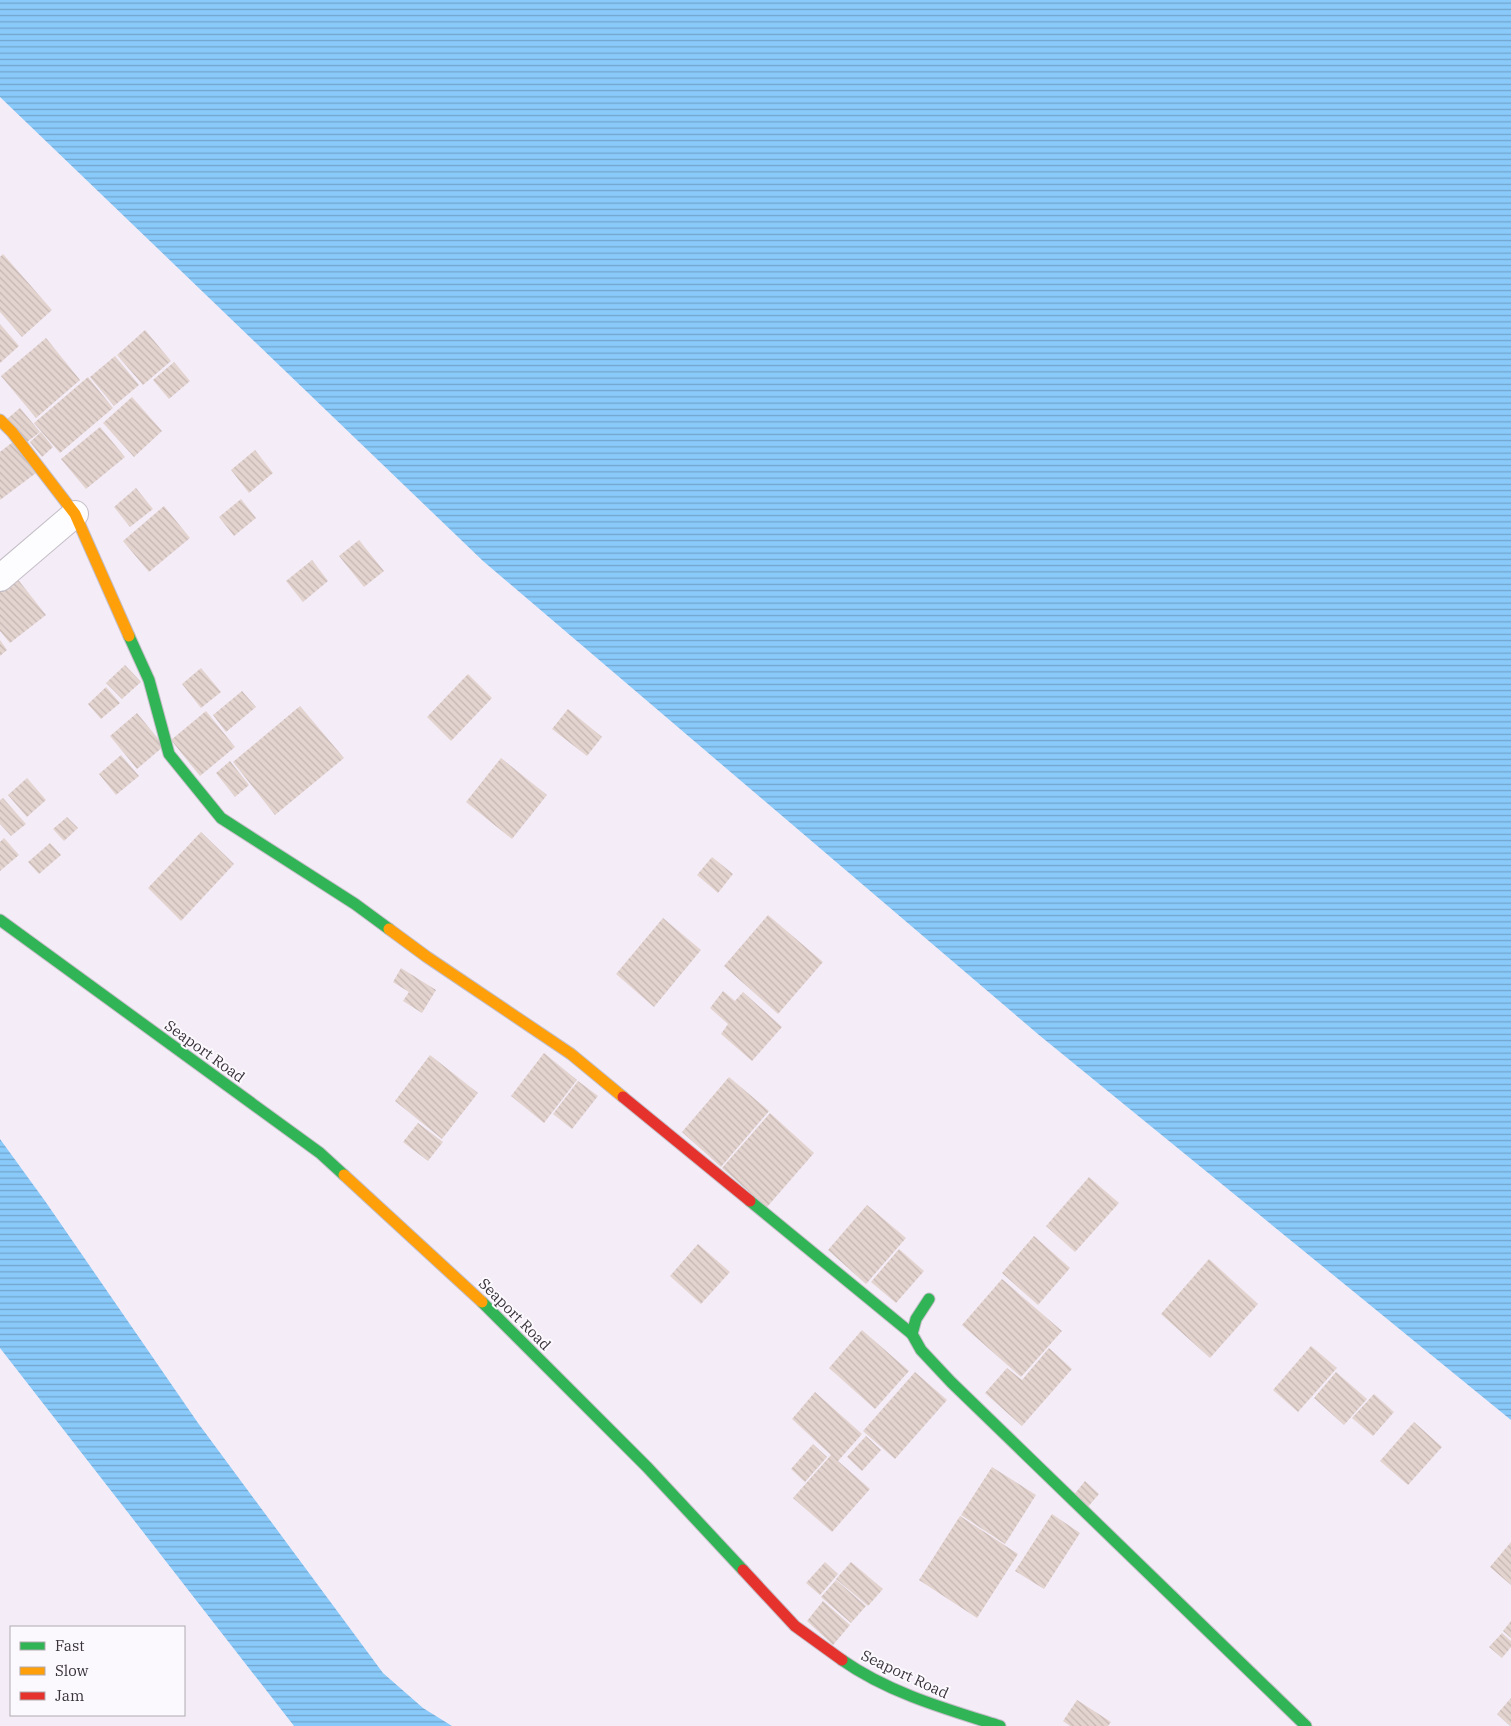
<svg xmlns="http://www.w3.org/2000/svg" width="1511" height="1726" font-family="'IBM Plex Serif',serif">
<style>
.water{fill:url(#water-rules)}
.building{fill:url(#building-back-hatch)}
.lines{fill:none;stroke-linecap:round;stroke-linejoin:round}
.street-casing{stroke:#c4bec7;stroke-width:28}
.fast-casing{stroke:#c4bec7;stroke-width:13}
.slow-casing{stroke:#c4bec7;stroke-width:13}
.jam-casing{stroke:#c4bec7;stroke-width:13}
.street{stroke:#fdfcfe;stroke-width:26}
.fast{stroke:#30b455;stroke-width:11}
.slow{stroke:#ff9f0a;stroke-width:11}
.jam{stroke:#e5322d;stroke-width:11}
.labels{text-anchor:middle;dominant-baseline:central;stroke-width:4;stroke-linejoin:round;paint-order:stroke}
.street-label{font-size:15px;fill:#39333b;stroke:#fcf9fe}
</style>
<defs>
<pattern id="water-rules" width="6" height="5" patternUnits="userSpaceOnUse" patternTransform="scale(1.25)"><rect width="6" height="5" fill="#8acafa"/><path d="M0 2.5h6" fill="none" stroke="#72a5cc"/></pattern>
<pattern id="building-back-hatch" width="6" height="6" patternUnits="userSpaceOnUse" patternTransform="scale(1.25)"><rect width="6" height="6" fill="#e4d4cf"/><path d="M-1 5l2 2M0 0l6 6M5-1l2 2" fill="none" stroke="#c4b6b3"/></pattern>
</defs>
<rect width="100%" height="100%" fill="#f4ecf7"/>
<g class="water">
<polygon points="0,0 1511,0 1511,1420 1039,1035 483,561 0,97"/>
<polygon points="0,1139 45,1201 198,1423 383,1673 423,1708 452,1726 294,1726 0,1348"/>
</g>
<g class="building">
<polygon points="3,254 52,310 22,337 0,312 0,257"/>
<polygon points="0,324 19,346 0,363"/>
<polygon points="145,330 171,361 143,385 117,355"/>
<polygon points="46,338 80,380 36,418 1,376"/>
<polygon points="115,356 139,385 114,406 90,377"/>
<polygon points="174,362 190,381 169,399 153,380"/>
<polygon points="88,377 113,408 60,453 34,423"/>
<polygon points="132,397 162,431 134,457 103,423"/>
<polygon points="20,408 40,432 27,442 7,419"/>
<polygon points="100,427 125,457 86,489 61,459"/>
<polygon points="41,432 53,447 42,457 30,442"/>
<polygon points="14,441 36,473 0,500 0,452"/>
<polygon points="255,450 273,473 249,493 231,470"/>
<polygon points="136,488 153,509 130,527 114,507"/>
<polygon points="241,499 256,518 234,536 219,517"/>
<polygon points="164,506 190,538 149,572 123,541"/>
<polygon points="359,540 384,571 364,587 339,556"/>
<polygon points="312,560 328,581 303,602 286,581"/>
<polygon points="12,572 46,615 10,643 0,631 0,582"/>
<polygon points="0,640 7,650 0,656"/>
<polygon points="125,665 141,682 122,699 106,683"/>
<polygon points="201,668 221,692 201,708 182,684"/>
<polygon points="468,674 492,698 451,741 427,717"/>
<polygon points="106,687 120,703 101,719 88,704"/>
<polygon points="242,691 256,707 226,732 213,715"/>
<polygon points="300,706 344,758 275,815 233,762"/>
<polygon points="568,709 602,737 587,756 552,729"/>
<polygon points="206,711 235,747 200,776 171,740"/>
<polygon points="137,713 164,746 137,769 110,736"/>
<polygon points="121,755 139,776 116,795 99,774"/>
<polygon points="501,758 547,795 512,839 466,802"/>
<polygon points="230,761 249,785 235,797 216,773"/>
<polygon points="27,778 46,800 27,817 8,795"/>
<polygon points="3,798 26,824 11,836 0,824 0,800"/>
<polygon points="67,817 78,828 64,841 53,829"/>
<polygon points="201,832 234,864 181,921 148,888"/>
<polygon points="4,838 19,855 0,871 0,842"/>
<polygon points="50,843 61,855 39,874 28,862"/>
<polygon points="712,857 733,874 718,893 697,875"/>
<polygon points="768,915 823,962 778,1014 724,966"/>
<polygon points="663,918 701,950 654,1007 616,974"/>
<polygon points="401,968 436,990 422,1013 403,1001 409,992 393,982"/>
<polygon points="723,991 735,1001 743,992 782,1027 752,1061 721,1034 728,1024 710,1008"/>
<polygon points="544,1053 577,1080 544,1123 511,1096"/>
<polygon points="430,1055 478,1093 442,1139 395,1101"/>
<polygon points="729,1077 769,1111 721,1167 682,1132"/>
<polygon points="578,1081 598,1096 572,1129 553,1114"/>
<polygon points="770,1113 814,1153 767,1207 722,1168"/>
<polygon points="418,1123 443,1142 428,1161 403,1142"/>
<polygon points="1089,1177 1119,1203 1075,1252 1046,1226"/>
<polygon points="867,1205 906,1238 866,1284 828,1250"/>
<polygon points="1034,1236 1070,1268 1038,1305 1002,1273"/>
<polygon points="698,1244 730,1272 701,1304 670,1276"/>
<polygon points="899,1249 924,1271 896,1303 871,1282"/>
<polygon points="1209,1259 1258,1304 1210,1358 1161,1314"/>
<polygon points="1002,1279 1062,1331 1021,1377 962,1325"/>
<polygon points="862,1330 909,1371 875,1409 829,1368"/>
<polygon points="1311,1346 1337,1368 1298,1412 1273,1390"/>
<polygon points="1049,1348 1072,1369 1022,1426 985,1393 1007,1368 1022,1380"/>
<polygon points="915,1372 947,1400 895,1459 863,1431"/>
<polygon points="1336,1372 1367,1399 1344,1425 1314,1398"/>
<polygon points="815,1392 862,1434 838,1461 870,1489 832,1532 793,1498 831,1455 792,1419"/>
<polygon points="1374,1394 1394,1412 1373,1436 1352,1418"/>
<polygon points="1414,1422 1442,1447 1408,1485 1380,1461"/>
<polygon points="866,1436 881,1450 862,1471 847,1457"/>
<polygon points="813,1444 827,1457 805,1482 791,1469"/>
<polygon points="992,1467 1036,1495 1005,1544 961,1515"/>
<polygon points="1085,1481 1099,1494 1087,1508 1073,1496"/>
<polygon points="1052,1514 1080,1533 1044,1589 1015,1571"/>
<polygon points="960,1516 1018,1554 977,1618 919,1580"/>
<polygon points="1511,1542 1511,1585 1490,1567"/>
<polygon points="825,1562 838,1574 820,1595 806,1583"/>
<polygon points="851,1562 883,1589 868,1606 836,1579"/>
<polygon points="836,1580 866,1606 851,1623 821,1597"/>
<polygon points="823,1601 850,1625 833,1645 807,1621"/>
<polygon points="1511,1621 1511,1638 1503,1631"/>
<polygon points="1502,1633 1511,1641 1511,1647 1502,1658 1489,1647"/>
<polygon points="1511,1698 1511,1726 1510,1726 1497,1714"/>
<polygon points="1077,1700 1111,1722 1108,1726 1070,1726 1063,1721"/>
</g>
<g class="lines">
<g class="street-casing">
<polyline id="street" points="0,578 75,514"/>
</g>
<g class="fast-casing">
<g id="fast">
<polyline points="129,636 149,680 169,754 221,818 355,904 389,929"/>
<polyline points="0,920 320,1153 344,1175"/>
<polyline points="750,1201 912,1334"/>
<polyline points="929,1299 916,1319 912,1334 921,1350 951,1382 1306,1726"/>
<polyline points="482,1302 647,1467 743,1570"/>
<path d="M842,1660C889,1693 946,1709 1000,1726"/>
</g>
</g>
<g class="slow-casing">
<g id="slow">
<polyline points="0,420 12,432 75,514 129,636"/>
<polyline points="389,929 427,957 571,1054 623,1097"/>
<polyline points="344,1175 482,1302"/>
</g>
</g>
<g class="jam-casing">
<g id="jam">
<polyline points="623,1097 750,1201"/>
<polyline points="743,1570 795,1626 842,1660"/>
</g>
</g>
<use href="#street" class="street"/>
<use href="#fast" class="fast"/>
<use href="#slow" class="slow"/>
<use href="#jam" class="jam"/>
</g>
<g class="labels">
<g class="street-label">
<text transform="translate(205 1051) rotate(36)">Seaport Road</text>
<text transform="translate(515 1314) rotate(45)">Seaport Road</text>
<text transform="translate(905 1674) rotate(25)">Seaport Road</text>
</g>
</g>
<rect x="10" y="1626" width="175" height="90" fill="#fcf9fe" stroke="#aeaab0"/>
<rect x="20" y="1642" width="25" height="8" fill="#30b455" stroke="#aeaab0"/>
<text x="55" y="1651" font-size="15" fill="#39333b">Fast</text>
<rect x="20" y="1667" width="25" height="8" fill="#ff9f0a" stroke="#aeaab0"/>
<text x="55" y="1676" font-size="15" fill="#39333b">Slow</text>
<rect x="20" y="1692" width="25" height="8" fill="#e5322d" stroke="#aeaab0"/>
<text x="55" y="1701" font-size="15" fill="#39333b">Jam</text>
</svg>
